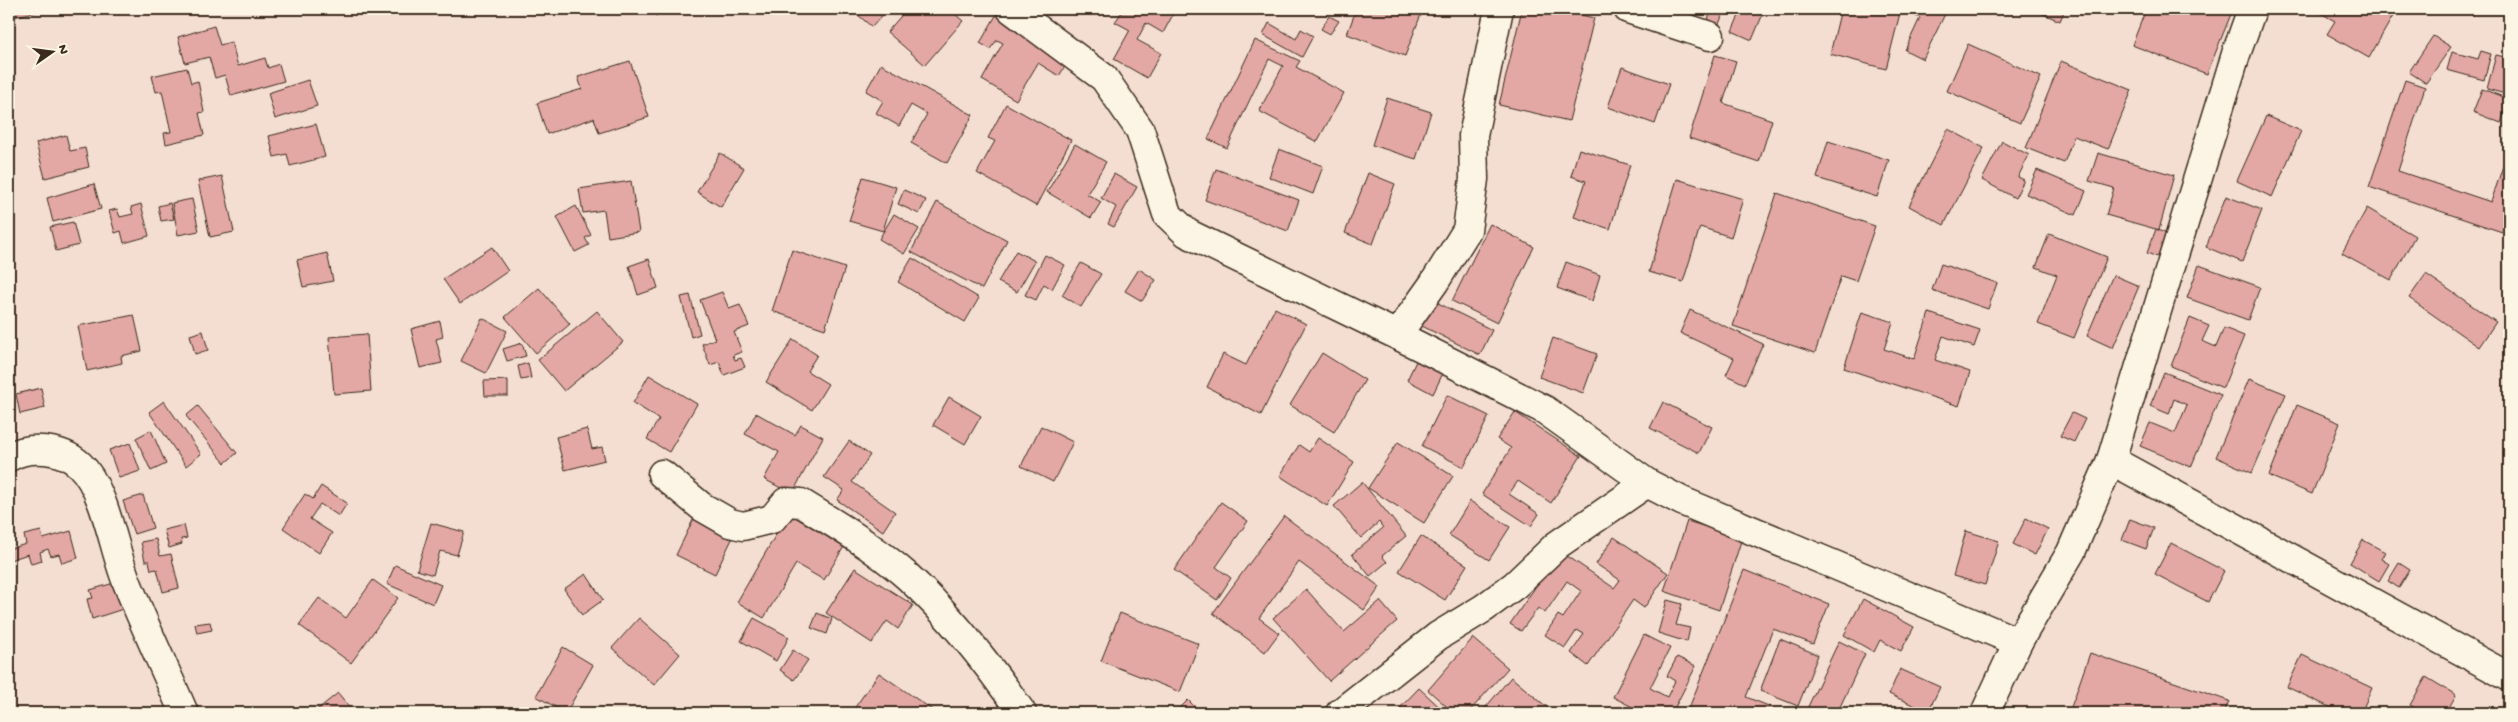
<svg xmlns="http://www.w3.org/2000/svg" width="2518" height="722" font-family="'Gochi Hand',sans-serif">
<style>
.building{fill:#e3a8a4;stroke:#3b2a1e}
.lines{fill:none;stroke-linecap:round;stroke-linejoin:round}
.minor-casing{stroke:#3b2a1e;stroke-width:31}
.minor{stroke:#fcf5e5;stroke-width:28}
</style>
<rect width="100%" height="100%" fill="#f4ded2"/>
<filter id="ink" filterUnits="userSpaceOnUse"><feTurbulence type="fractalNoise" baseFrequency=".02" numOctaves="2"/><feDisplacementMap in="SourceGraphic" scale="10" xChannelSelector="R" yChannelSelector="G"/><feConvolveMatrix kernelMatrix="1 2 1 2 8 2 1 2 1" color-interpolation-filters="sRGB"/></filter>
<g filter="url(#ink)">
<g class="building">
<polygon points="9,9 38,9 39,11 9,18"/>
<polygon points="651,9 664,9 656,16"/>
<polygon points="851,9 888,9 872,27"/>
<polygon points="907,9 949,9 963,21 925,65 887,32"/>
<polygon points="1124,9 1176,9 1163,33 1146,23 1137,40 1161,53 1147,78 1114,59 1130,30 1115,22"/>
<polygon points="1354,9 1423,9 1405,56 1347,34 1356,10"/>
<polygon points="1522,9 1556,9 1594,18 1569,121 1499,105"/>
<polygon points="1712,9 1725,9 1719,24 1708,19"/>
<polygon points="1742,9 1765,9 1752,40 1732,31"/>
<polygon points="1841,9 1901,9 1886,69 1830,54"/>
<polygon points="1912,9 1935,9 1945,14 1923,59 1905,50 1920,18 1910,13"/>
<polygon points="2031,9 2065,9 2060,21"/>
<polygon points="2146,9 2233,9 2207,74 2132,45"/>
<polygon points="2397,9 2369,58 2327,34 2335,21 2315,10"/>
<polygon points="998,12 1072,55 1059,76 1038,63 1016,100 982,80 1003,43 997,40 990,49 980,43"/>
<polygon points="1329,16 1339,21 1330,34 1321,29"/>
<polygon points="1269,23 1296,39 1301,29 1313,36 1302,57 1263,35"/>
<polygon points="214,26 220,45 231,42 238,66 265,58 268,68 279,64 284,81 231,96 225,75 215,78 209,57 185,63 178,37"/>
<polygon points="2433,36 2451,47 2426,83 2409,72"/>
<polygon points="1255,40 1300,61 1296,67 1344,93 1317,142 1259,111 1283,66 1269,59 1227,148 1208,139"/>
<polygon points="1968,44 2041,77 2020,123 1947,91"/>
<polygon points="2481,51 2491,54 2484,80 2447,70 2452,52 2478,59"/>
<polygon points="1715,55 1736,61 1723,103 1772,120 1759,162 1689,138"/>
<polygon points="2496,55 2509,58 2509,95 2487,89"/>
<polygon points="630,61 649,117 599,133 594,118 547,134 537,103 582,89 578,77"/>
<polygon points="2061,61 2132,90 2108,149 2074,136 2064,163 2026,148"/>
<polygon points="881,64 973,115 947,163 911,143 927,114 911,105 899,126 876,113 883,101 866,91"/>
<polygon points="1622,67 1669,84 1655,124 1608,107"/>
<polygon points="187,68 191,83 198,81 204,112 199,113 204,135 166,144 164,133 171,132 162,91 156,92 152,76"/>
<polygon points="308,80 317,106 275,119 268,93"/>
<polygon points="2405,80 2425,87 2398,171 2491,202 2509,148 2509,211 2502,232 2369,187"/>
<polygon points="2482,89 2509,99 2501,123 2473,112"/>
<polygon points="1387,98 1431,112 1416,159 1372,145"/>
<polygon points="1006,104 1071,140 1036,206 977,173 995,141 988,138"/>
<polygon points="2266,116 2301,131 2272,197 2237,181"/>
<polygon points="316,124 325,157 290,166 287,154 274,157 269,136"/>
<polygon points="1948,129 1984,148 1944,225 1909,206"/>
<polygon points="66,135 70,151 85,148 89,167 45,178 36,143"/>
<polygon points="1828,141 1889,160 1877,197 1817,178"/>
<polygon points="2002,141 2029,155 2018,177 2024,180 2015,198 1982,180"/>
<polygon points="1075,144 1106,162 1087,194 1101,202 1091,218 1047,192"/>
<polygon points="1279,149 1323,166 1313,194 1269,177"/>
<polygon points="1579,149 1630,165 1610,229 1574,217 1586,181 1571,176"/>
<polygon points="720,153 744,168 721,207 697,192"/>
<polygon points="2098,153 2174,175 2159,230 2106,215 2114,188 2089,181"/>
<polygon points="1216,169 1299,200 1288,231 1205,200"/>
<polygon points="2037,170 2086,191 2076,215 2026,194"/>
<polygon points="1368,173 1395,184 1373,244 1345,233"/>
<polygon points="1114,174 1137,187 1114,227 1108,224 1116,207 1101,198"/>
<polygon points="222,176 234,232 210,237 198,181"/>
<polygon points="863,177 896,187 883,231 849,221"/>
<polygon points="1677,179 1743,199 1731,237 1700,227 1683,282 1649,272"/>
<polygon points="631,181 639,232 608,237 604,210 583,213 579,189"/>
<polygon points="94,184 101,209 53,222 47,198"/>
<polygon points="904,190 926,200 919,214 898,204"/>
<polygon points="1777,193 1875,226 1856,281 1841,276 1815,353 1733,326"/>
<polygon points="2226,196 2262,210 2242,262 2206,247"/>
<polygon points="192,199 199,231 178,235 172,203"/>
<polygon points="937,202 1007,240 982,289 911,252"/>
<polygon points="170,203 174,219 161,221 158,206"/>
<polygon points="141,204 149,236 124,243 121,231 115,233 109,211 117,209 120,217 133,214 131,207"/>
<polygon points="576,206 591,235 585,238 589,245 575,252 557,217"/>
<polygon points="2367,208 2415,236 2391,280 2342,253"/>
<polygon points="894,214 919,229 904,254 879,239"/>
<polygon points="73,222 79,245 56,251 50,227"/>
<polygon points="1490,224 1534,247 1497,323 1452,301"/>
<polygon points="2156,229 2169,235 2160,258 2147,253"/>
<polygon points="2049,234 2107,257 2074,338 2038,324 2057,275 2036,267"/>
<polygon points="492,247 508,271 460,304 443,279"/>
<polygon points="792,250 845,268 825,329 772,311"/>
<polygon points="1016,251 1035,261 1017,292 998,282"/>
<polygon points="327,253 333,281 303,287 297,260"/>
<polygon points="1045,255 1065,265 1052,289 1044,284 1036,300 1025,295"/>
<polygon points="912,258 979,298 965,322 898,282"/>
<polygon points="649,259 658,288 638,295 629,266"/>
<polygon points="1566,262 1600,275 1592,301 1557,288"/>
<polygon points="1081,263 1101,274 1081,307 1062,295"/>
<polygon points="1941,264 1997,283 1988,309 1932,290"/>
<polygon points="2199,265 2260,287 2248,320 2187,298"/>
<polygon points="1139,269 1156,280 1142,301 1125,291"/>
<polygon points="2426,274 2496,322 2479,347 2409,298"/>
<polygon points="2113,275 2139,286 2113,348 2087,336"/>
<polygon points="539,288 570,324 536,353 505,317"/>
<polygon points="722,292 729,309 740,305 749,326 734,332 742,352 733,355 735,360 741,358 745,367 724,375 719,362 710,365 702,344 715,339 700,300"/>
<polygon points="690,295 700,334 691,337 681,297"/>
<polygon points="1434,301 1492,330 1480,355 1422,326"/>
<polygon points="1275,308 1306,324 1261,415 1207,387 1223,354 1246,365"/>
<polygon points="1690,310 1763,344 1745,384 1726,375 1734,358 1680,333"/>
<polygon points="597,311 623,342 564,391 538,360"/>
<polygon points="1862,312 1893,322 1884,349 1914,359 1929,313 1980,330 1974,347 1943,336 1935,360 1970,372 1959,406 1844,368"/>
<polygon points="134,315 142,351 121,356 122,363 87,371 78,326"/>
<polygon points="482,318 507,331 486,373 461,361"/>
<polygon points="2190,318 2209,326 2202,341 2216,347 2224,328 2244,336 2223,388 2171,366"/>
<polygon points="440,321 443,337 436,339 442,363 420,368 411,329"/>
<polygon points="203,331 208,350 195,354 190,335"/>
<polygon points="367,334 371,391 334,394 329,337"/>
<polygon points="1553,338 1597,354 1583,393 1539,377"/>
<polygon points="793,339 817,355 807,371 828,384 812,410 766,382"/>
<polygon points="522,343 526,356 507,361 503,349"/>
<polygon points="1322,353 1365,380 1334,432 1290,405"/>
<polygon points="1418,357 1444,371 1433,394 1407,380"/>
<polygon points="528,363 531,378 521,380 518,366"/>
<polygon points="2164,372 2221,395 2191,467 2140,446 2150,423 2175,433 2187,405 2174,399 2169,414 2150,406"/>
<polygon points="649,375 697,404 669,452 647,439 659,419 633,403"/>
<polygon points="2249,379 2286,394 2252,473 2216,457"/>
<polygon points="508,380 508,396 485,396 484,381"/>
<polygon points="41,388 45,408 20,414 16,394"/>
<polygon points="1447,395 1489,416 1464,467 1422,446"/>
<polygon points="949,397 981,416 965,444 933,425"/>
<polygon points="164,401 201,454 186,466 149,412"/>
<polygon points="1663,402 1712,427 1699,453 1650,428"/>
<polygon points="2297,405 2340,423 2312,494 2269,476"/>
<polygon points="198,406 237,453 225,463 186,416"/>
<polygon points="1515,412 1581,456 1551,503 1518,481 1509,494 1539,514 1531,526 1482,494 1511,448 1497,439"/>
<polygon points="756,413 795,435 801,425 823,437 792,494 764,479 779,452 745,434"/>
<polygon points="2072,413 2085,419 2074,442 2060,436"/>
<polygon points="1041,426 1073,442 1053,482 1021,466"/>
<polygon points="587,429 592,449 602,447 605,460 565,470 556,437"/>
<polygon points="151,430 166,464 151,471 136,438"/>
<polygon points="1318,438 1354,462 1327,506 1280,476 1299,445 1309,452"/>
<polygon points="849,441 870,455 852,482 895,512 883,531 837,500 844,490 824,477"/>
<polygon points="1398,442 1453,476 1424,523 1368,488"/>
<polygon points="130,443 140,471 119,478 109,450"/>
<polygon points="1362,482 1406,536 1382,556 1387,562 1370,576 1352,554 1383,528 1379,522 1361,538 1334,506"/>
<polygon points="321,486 347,503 339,516 320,504 310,519 332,533 319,553 283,528 305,494 313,499"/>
<polygon points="143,495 153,528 134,534 123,501"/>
<polygon points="1470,501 1510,527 1489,560 1449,535"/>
<polygon points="1221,502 1248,521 1216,567 1231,578 1217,600 1174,570"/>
<polygon points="789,512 845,545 824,580 796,564 764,618 737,602"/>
<polygon points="695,516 734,535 715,574 676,555"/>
<polygon points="1284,516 1380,587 1364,610 1299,562 1259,618 1279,633 1265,652 1213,613"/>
<polygon points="2026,518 2048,529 2035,555 2013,544"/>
<polygon points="2130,519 2154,528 2146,549 2122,540"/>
<polygon points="1687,521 1742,538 1719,610 1664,591"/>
<polygon points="431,523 464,532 457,555 440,551 433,575 417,570"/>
<polygon points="184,525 187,538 181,539 182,544 169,548 164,530"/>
<polygon points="41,531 43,539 71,531 78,558 62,563 59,554 51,556 48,549 40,552 42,561 31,564 28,554 10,560 9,549 26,544 24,535"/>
<polygon points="1966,531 1999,541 1985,585 1953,576"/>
<polygon points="1421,536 1467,565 1445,600 1399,571"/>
<polygon points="1614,537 1668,573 1644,608 1633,600 1588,666 1571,653 1584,634 1577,630 1565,648 1545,635 1558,615 1563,618 1581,591 1567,581 1545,613 1538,608 1521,631 1510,624 1560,551 1614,588 1620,580 1596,564"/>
<polygon points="156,539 160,556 171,554 179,588 163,592 157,569 151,570 149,561 145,561 141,542"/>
<polygon points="2363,540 2385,552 2381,559 2389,564 2379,581 2350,563"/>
<polygon points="2171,543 2224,571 2208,602 2155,574"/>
<polygon points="2399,563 2410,570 2399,588 2388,581"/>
<polygon points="395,565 441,585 433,604 387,584"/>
<polygon points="855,568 913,605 898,629 887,621 872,643 826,613"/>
<polygon points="1744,570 1829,604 1813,644 1773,629 1746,697 1786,713 1687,713"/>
<polygon points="586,574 603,600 582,615 564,589"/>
<polygon points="373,580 398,598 351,663 299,625 319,598 346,618"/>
<polygon points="114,583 123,609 92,619 87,599 93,598 90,590"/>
<polygon points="1306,589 1344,632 1380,601 1397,621 1329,681 1273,618"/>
<polygon points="1863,599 1914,627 1901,651 1880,640 1874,652 1844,635"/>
<polygon points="1667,600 1682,604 1676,625 1690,628 1687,642 1658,633"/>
<polygon points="817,613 832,619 827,634 811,628"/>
<polygon points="1120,613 1199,644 1180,692 1101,661"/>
<polygon points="639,618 680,654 654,685 612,648"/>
<polygon points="754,618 789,637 776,661 741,641"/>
<polygon points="210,622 212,630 197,633 195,624"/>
<polygon points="1644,635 1670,648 1650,688 1667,697 1675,681 1667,676 1677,657 1696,666 1672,713 1644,713 1613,697"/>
<polygon points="1473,638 1508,668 1468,713 1454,713 1428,690"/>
<polygon points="1780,639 1818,655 1798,706 1760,691"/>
<polygon points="1839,641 1865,654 1837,713 1805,713"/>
<polygon points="563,647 593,665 566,713 536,696"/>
<polygon points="793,650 808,660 794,680 780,670"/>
<polygon points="2090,653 2229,701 2224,713 2069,713"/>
<polygon points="2302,655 2372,688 2361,713 2342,713 2287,687"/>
<polygon points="1900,669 1940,687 1928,712 1889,694"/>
<polygon points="879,673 937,713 851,713"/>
<polygon points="1511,677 1554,713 1481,713"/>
<polygon points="2426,677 2456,695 2446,713 2424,713 2410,705"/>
<polygon points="1419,688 1446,713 1395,713"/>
<polygon points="338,693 352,710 348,713 313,713"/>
<polygon points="1188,700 1201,713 1175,713"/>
</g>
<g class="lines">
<g class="minor-casing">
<g id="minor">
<polyline points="1011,9 1104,78 1140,130 1167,214 1187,233 1397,335 1545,410 1647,483 1682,501 2018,642"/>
<polyline points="1628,9 1710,36"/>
<polyline points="1397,335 1434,283 1467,230 1474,179 1473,136 1499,9"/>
<path d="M9,457C30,445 62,448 80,465C105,489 113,547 126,580C144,625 165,669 184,713"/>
<polyline points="2111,460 2509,677"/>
<path d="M662,474L702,507L730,523L743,526L772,519L786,502L801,503C837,525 875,548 907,576C948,613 991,668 1022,713"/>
<polyline points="1340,713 1438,636 1484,608 1515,585 1557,545 1647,483"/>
<polyline points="1985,713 2018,642 2071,552 2111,460 2236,54 2252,9"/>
</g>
</g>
<use href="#minor" class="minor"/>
</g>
</g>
<rect width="2518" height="722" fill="none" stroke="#fcf5e5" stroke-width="30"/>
<rect x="15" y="15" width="2488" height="692" fill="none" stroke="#3b2a1e" stroke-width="2" filter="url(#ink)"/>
<g transform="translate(52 52) rotate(76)" stroke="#fcf5e5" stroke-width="4" paint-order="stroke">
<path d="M0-4L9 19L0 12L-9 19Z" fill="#3b2a1e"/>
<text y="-8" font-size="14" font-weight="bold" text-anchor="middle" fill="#3b2a1e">N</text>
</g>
</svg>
